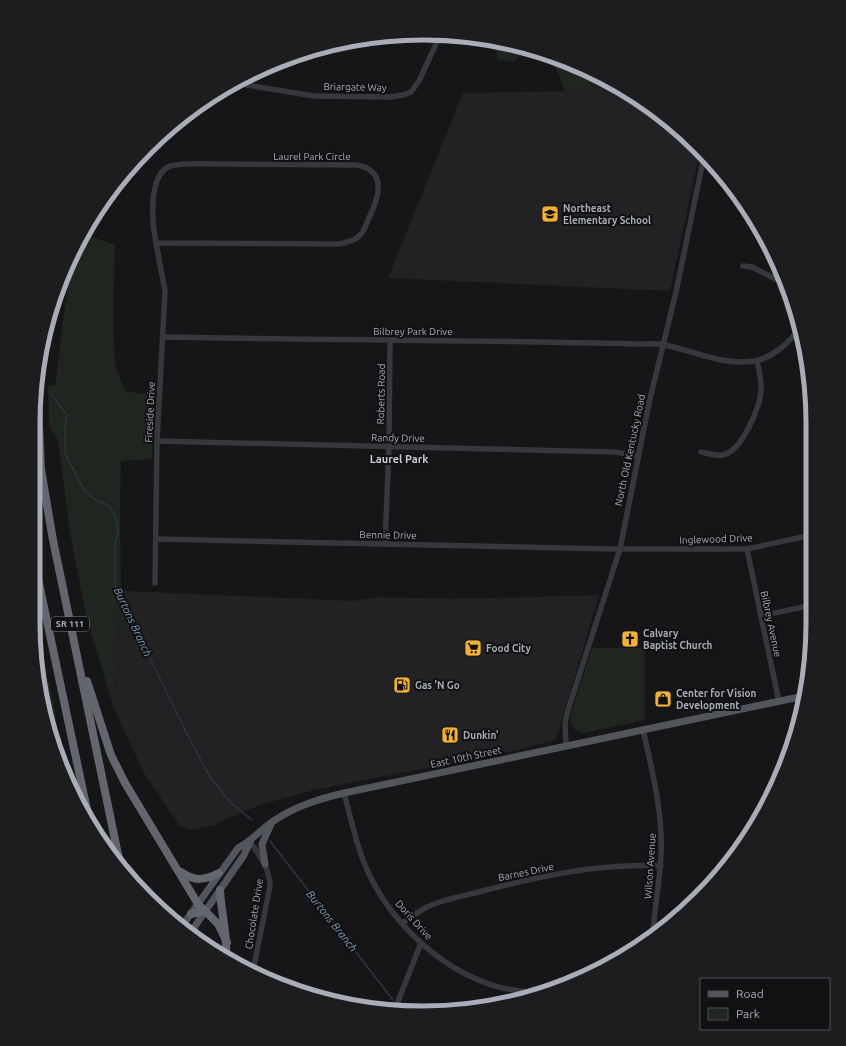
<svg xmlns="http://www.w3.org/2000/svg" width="846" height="1046" font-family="Ubuntu,sans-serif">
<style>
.built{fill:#222225}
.green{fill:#1e261f}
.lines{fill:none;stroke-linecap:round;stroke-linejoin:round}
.stream{stroke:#2c353c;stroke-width:1.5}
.minor{stroke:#37383d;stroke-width:5.5}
.major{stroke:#53555c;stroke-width:7}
.highway{stroke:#63666e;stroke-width:8}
.labels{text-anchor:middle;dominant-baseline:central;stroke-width:4;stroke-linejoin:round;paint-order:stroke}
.shield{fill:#111113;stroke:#7b7e86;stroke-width:1}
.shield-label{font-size:9px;font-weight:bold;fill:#a8adb8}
.street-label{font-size:10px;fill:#a8adb8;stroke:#111113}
.poi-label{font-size:10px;font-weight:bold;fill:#a8adb8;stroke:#111113;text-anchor:start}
.neighbourhood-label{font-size:11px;font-weight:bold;fill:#c9ccd4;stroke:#111113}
.water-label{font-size:11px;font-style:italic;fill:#7f9bb3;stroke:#111113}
.rim{fill:none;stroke:#a8adb8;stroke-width:5}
</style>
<rect width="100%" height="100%" fill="#161618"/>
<g class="built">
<polygon points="625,90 680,130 700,151 670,291 388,278 463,93"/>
<polygon points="121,588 127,591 353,601 378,597 454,599 599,595 556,740 518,750 314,790 263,804 228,818 218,824 190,830 179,825 144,773 114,709"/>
</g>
<g class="green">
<polygon points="502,43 525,48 523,53 513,62 498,59 496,51"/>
<path d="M538,51L548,54L618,85L625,90L564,91C560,73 555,63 538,51Z"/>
<path d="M84,234L115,245L113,318L115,365L125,391L154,396L152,459L121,461L120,510L121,588L114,709L86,615L70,533L58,440L49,426L48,386L55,385C62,343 65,270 84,234Z"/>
<polygon points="33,614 56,714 52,725 46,724"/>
<polygon points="592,648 645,648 645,720 583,733 574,729 570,719 571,713"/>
</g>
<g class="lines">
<g class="stream">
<polyline points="51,394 67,415 65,427 65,453 84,490 94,499 108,505 115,515 118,531 115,545 115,586 186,732 210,777 232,804 252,820"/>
<polyline points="270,841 393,1000"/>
<polyline points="403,1008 408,1011"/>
</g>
<g class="minor">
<polyline points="384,36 439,37"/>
<polyline points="234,83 314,96 390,97 403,95 411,92 419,81 440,35"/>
<path d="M217,164L357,165C388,171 379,198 368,220C366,225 364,232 359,236C353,242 347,242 339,244L156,243C152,224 148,178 168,167C178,162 205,164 217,164Z"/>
<polyline points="743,266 752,267 785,284"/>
<path d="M164,337C321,340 478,340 635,344C645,344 655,343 665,345C694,351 724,366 754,361C773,358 790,342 800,327"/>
<polyline points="157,441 615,452 638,456"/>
<path d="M701,452C707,453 716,456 722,455C741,453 760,408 761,391C762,381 759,371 757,361"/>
<polyline points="156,539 612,549 747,549 812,535"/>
<polyline points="385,544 389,447 390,340"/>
<polyline points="747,549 779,702"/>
<polyline points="155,583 157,441 165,291 156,243"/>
<polyline points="761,616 812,605"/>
<path d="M643,729C652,771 663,812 661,855C660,882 654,908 653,934"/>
<polyline points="566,745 565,723 568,710 620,549 649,403 676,292 704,156"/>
<path d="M344,793C350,815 355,839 363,860C384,915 434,965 489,984C504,990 521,991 537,993"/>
<path d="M250,842C260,856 269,867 270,886L253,971"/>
<path d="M402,923C410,918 418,912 425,908C440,900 458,897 475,893C535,877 598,863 661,866"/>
<polyline points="395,1009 421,943"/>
</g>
<g class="major">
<polyline points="265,864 262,844 271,824"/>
<path d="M182,926L238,848C252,841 261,829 275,820C296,806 319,799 344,793L804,696"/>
<polyline points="191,932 244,855 250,842"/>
</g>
<g class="highway">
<polyline points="37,382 41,469 53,540 120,864"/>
<polyline points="33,555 90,824"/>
<polyline points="87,681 111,755 125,783 198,904 218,924 227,942"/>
<path d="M181,872C195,882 205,880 219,873"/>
<path d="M220,890C221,913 228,936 226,960"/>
<polyline points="191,914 205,911"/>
</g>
</g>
<defs>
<g id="school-square" transform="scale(0.9)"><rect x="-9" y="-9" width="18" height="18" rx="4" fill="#f2b134" stroke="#111113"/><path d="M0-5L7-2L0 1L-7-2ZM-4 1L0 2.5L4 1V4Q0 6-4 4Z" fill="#111"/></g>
<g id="church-square" transform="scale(0.9)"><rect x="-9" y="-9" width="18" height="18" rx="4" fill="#f2b134" stroke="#111113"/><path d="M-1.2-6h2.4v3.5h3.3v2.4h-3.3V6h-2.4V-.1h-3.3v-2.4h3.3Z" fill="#111"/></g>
<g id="supermarket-square" transform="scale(0.9)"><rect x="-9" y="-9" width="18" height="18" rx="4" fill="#f2b134" stroke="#111113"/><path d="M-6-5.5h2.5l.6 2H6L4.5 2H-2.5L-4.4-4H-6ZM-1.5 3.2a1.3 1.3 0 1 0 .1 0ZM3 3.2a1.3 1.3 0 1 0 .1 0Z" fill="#111"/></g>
<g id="fuel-square" transform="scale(0.9)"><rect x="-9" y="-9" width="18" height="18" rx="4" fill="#f2b134" stroke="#111113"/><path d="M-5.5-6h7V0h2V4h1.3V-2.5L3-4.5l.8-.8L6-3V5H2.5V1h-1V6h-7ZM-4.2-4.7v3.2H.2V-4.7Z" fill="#111"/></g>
<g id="shop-square" transform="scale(0.9)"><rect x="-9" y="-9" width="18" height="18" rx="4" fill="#f2b134" stroke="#111113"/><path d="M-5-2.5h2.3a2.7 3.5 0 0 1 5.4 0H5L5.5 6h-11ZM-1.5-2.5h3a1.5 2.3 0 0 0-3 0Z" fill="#111"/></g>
<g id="restaurant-square" transform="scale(0.9)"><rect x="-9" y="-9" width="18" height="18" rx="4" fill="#f2b134" stroke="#111113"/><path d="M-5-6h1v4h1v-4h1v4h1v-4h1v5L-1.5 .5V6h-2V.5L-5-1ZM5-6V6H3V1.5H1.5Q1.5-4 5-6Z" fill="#111"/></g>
</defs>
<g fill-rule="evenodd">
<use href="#school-square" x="550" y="214"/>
<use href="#church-square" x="630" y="639"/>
<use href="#supermarket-square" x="473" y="648"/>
<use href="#fuel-square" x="402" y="685"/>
<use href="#shop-square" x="663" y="699"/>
<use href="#restaurant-square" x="450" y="735"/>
</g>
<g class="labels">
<rect class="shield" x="51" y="617" width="38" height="14" rx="3"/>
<g class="shield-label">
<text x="70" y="624">SR 111</text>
</g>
<g class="street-label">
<text transform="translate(355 87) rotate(1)">Briargate Way</text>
<text x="312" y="156">Laurel Park Circle</text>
<text x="413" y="331">Bilbrey Park Drive</text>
<text transform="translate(381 394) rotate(-89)">Roberts Road</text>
<text transform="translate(150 412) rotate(-87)">Fireside Drive</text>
<text transform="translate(398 438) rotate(1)">Randy Drive</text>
<text transform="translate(630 450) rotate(-78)">North Old Kentucky Road</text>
<text transform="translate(388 535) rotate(1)">Bennie Drive</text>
<text transform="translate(716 539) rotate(-2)">Inglewood Drive</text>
<text transform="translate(771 624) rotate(78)">Bilbrey Avenue</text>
<text transform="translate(466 757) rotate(-12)">East 10th Street</text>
<text transform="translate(650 866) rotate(-86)">Wilson Avenue</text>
<text transform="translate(526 872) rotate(-12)">Barnes Drive</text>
<text transform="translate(254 914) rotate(-81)">Chocolate Drive</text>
<text transform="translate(414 920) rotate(48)">Doris Drive</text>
</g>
<g class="poi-label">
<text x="563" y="208">Northeast<tspan x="563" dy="12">Elementary School</tspan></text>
<text x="643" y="633">Calvary<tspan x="643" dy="12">Baptist Church</tspan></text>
<text x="486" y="648">Food City</text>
<text x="415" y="685">Gas 'N Go</text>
<text x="676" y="693">Center for Vision<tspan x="676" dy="12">Development</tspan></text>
<text x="463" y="735">Dunkin'</text>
</g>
<g class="neighbourhood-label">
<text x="399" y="459">Laurel Park</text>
</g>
<g class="water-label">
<text transform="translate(133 622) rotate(65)">Burtons Branch</text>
<text transform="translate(332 921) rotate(52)">Burtons Branch</text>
</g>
</g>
<path d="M0 0H846V1046H0ZM423 40H423A383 383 0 0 1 806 423V623A383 383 0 0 1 423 1006H423A383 383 0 0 1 40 623V423A383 383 0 0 1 423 40Z" fill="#1d1d20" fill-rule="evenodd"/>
<path class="rim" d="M423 40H423A383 383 0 0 1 806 423V623A383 383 0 0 1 423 1006H423A383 383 0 0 1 40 623V423A383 383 0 0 1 423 40Z"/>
<rect x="700" y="978" width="130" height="52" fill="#111113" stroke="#4d4f55"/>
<rect x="708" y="991" width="20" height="6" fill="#53555c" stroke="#4d4f55"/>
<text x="736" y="998" font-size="12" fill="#a8adb8">Road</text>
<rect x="708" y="1008" width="20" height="12" fill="#1e261f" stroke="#4d4f55"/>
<text x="736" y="1018" font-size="12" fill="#a8adb8">Park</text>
</svg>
